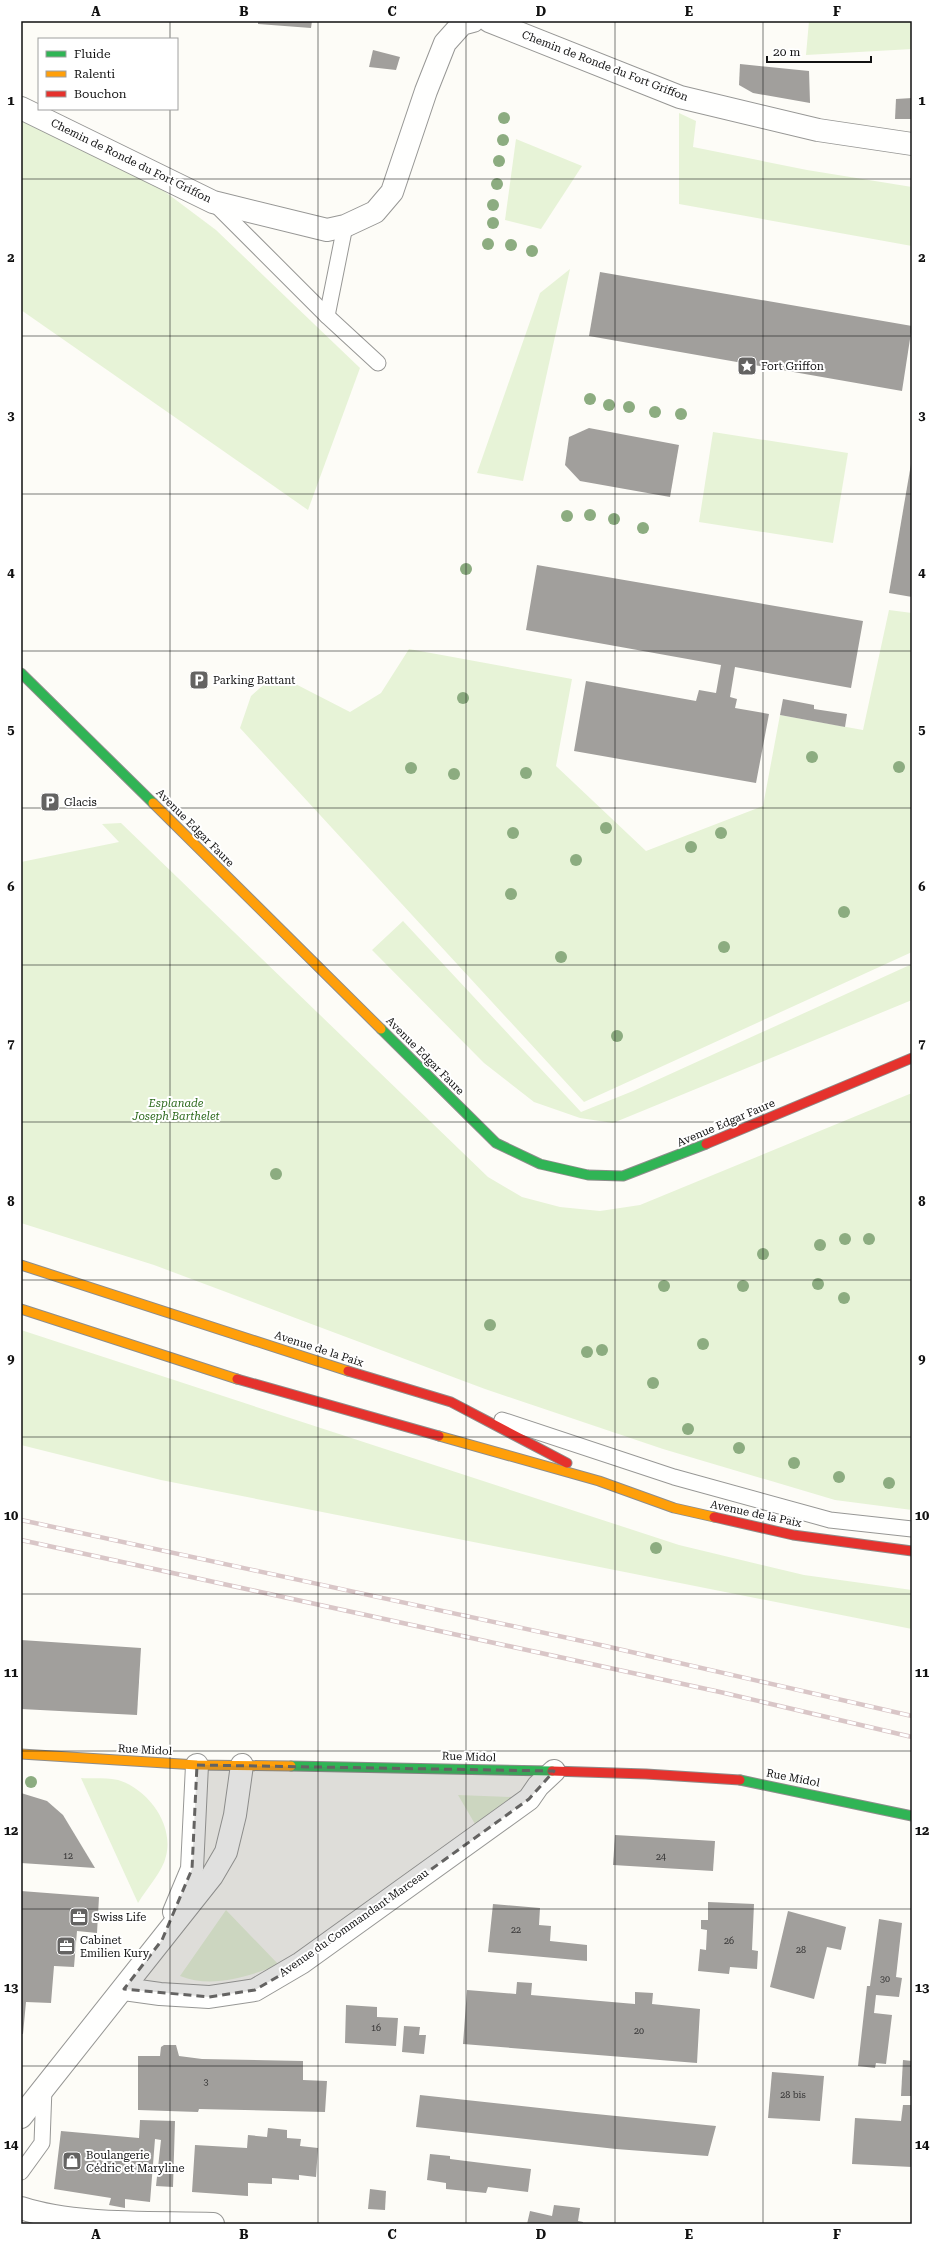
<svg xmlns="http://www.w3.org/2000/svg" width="933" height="2245" font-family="'Roboto Serif',serif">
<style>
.green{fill:#e7f3d7}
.building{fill:#a19f9c}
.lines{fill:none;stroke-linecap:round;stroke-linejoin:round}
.lane-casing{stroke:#979795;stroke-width:17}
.street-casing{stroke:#979795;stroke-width:24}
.fast-casing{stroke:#8e8d8b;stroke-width:11}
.slow-casing{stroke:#8e8d8b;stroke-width:11}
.jam-casing{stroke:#8e8d8b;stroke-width:11}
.lane{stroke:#fffffe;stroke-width:15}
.street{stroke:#fffffe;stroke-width:22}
.fast{stroke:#30b455;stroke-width:9}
.slow{stroke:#ff9f0a;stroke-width:9}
.jam{stroke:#e5322d;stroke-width:9}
.rail-casing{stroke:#d9c6c7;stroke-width:4.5}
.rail{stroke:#fff;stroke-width:3;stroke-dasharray:9;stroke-linecap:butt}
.tree{fill:#8cac80}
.marked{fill:#646362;fill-opacity:0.2;stroke:#646362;stroke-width:3;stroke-dasharray:8 5;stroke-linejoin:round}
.grid{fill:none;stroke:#111;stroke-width:1;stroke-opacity:0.55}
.labels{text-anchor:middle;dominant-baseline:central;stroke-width:4;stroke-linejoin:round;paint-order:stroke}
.number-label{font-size:9px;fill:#353434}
.street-label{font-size:11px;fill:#111;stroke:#fff}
.poi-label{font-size:11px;fill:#111;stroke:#fff;text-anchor:start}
.park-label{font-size:11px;font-style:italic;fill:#2f6b1f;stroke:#fff}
.neatline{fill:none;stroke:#111;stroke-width:1.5}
.grid-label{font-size:13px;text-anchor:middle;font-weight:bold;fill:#111}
</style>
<rect width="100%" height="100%" fill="#fdfcf7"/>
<g class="green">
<polygon points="809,21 912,21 912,49 806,55"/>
<polygon points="679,113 696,121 693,147 807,170 912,187 912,246 679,204"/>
<polygon points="21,120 152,182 216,230 360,368 308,510 21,310"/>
<polygon points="516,139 582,166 541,229 505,220"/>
<polygon points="570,269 523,481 477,473 540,293"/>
<polygon points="713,432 848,453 833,543 699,522"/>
<polygon points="889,610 912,613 912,952 584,1102 240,728 251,696 276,674 350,712 381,693 409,649 572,679 556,766 646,851 763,806 780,715 863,730"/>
<polygon points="121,823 488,1177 522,1197 560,1207 600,1211 640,1205 912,1093 912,1510 835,1500 663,1449 485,1389 154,1265 21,1223 21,862 119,842 102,824"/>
<polygon points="403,921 581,1112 633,1091 912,964 912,1000 613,1123 580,1118 534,1102 484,1063 372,950"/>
<polygon points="21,1330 679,1545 804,1575 912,1590 912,1629 161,1480 21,1445"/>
<path d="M81,1778C93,1779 110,1777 121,1781C149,1791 174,1825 166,1856C163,1871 147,1888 138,1903Z"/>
<polygon points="458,1795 512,1797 475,1824"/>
<path d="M226,1910L279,1965C248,1976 213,1989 180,1976Z"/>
</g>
<g class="building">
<polygon points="258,21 312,21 311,28 258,24"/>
<polygon points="373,50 400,57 396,70 369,67"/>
<polygon points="740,64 809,71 810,103 753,93 739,85"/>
<polygon points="912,98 912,119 895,119 896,99"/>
<polygon points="600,272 912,326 902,391 589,336"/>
<polygon points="589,428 679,445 670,497 580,481 565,465 569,437"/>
<polygon points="911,464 912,464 912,597 889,593"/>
<polygon points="537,565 863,621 851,688 735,667 730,697 737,699 735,708 769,714 756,783 574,751 586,681 696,701 699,690 716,693 721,665 526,630"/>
<polygon points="783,699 814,705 814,709 847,714 845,727 780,715"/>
<polygon points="21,1640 141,1648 137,1715 21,1709"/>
<polygon points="21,1793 47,1801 63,1815 95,1868 21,1863"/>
<polygon points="615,1835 715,1841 713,1871 613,1865"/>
<polygon points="21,1891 99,1897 97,1933 77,1931 74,1967 54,1966 51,2003 26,2002 23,2034 21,2034"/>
<polygon points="708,1902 754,1904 752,1950 758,1951 757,1969 730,1967 729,1974 698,1971 700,1949 706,1950 707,1930 701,1929 701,1920 708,1920"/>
<polygon points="493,1904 540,1908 539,1925 551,1926 550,1941 587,1945 587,1961 488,1952"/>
<polygon points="788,1911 846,1927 841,1950 827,1947 814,1999 770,1987"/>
<polygon points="879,1919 902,1923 896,1977 902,1978 899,1997 876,1995 874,2013 892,2015 886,2064 876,2063 875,2068 858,2066 867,1986 870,1986"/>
<polygon points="517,1982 532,1983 531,1995 635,2004 635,1992 653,1993 652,2004 700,2009 697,2063 463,2044 467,1990 516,1994"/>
<polygon points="346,2005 377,2007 377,2017 398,2018 396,2046 345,2043"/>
<polygon points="404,2026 420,2027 419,2035 426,2035 424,2054 402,2052"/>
<polygon points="164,2045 176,2045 179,2056 202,2059 303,2061 303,2080 327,2081 325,2112 199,2109 198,2112 138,2110 138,2056 160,2056 161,2047"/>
<polygon points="903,2060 912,2061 912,2096 901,2096"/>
<polygon points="772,2072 824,2076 820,2121 768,2118"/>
<polygon points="420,2095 576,2112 716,2126 708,2156 616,2149 416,2127"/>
<polygon points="903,2105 912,2105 912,2167 852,2164 855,2118 901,2121"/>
<polygon points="140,2120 175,2121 173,2187 156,2186 161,2140 155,2139 150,2202 125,2199 125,2208 109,2205 111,2198 54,2189 61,2131 139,2138"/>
<polygon points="268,2128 287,2130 287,2138 301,2139 300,2146 318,2148 316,2177 299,2175 299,2180 272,2178 272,2184 248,2183 248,2196 192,2192 195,2145 247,2148 248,2135 267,2137"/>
<polygon points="430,2154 450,2156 450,2159 531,2169 528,2192 488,2187 486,2193 446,2189 446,2183 427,2180"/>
<polygon points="370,2189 386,2191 385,2210 368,2209"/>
<polygon points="554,2205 580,2208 578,2221 583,2222 583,2224 527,2224 530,2211 552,2216"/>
</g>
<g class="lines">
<g class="lane-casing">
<g id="lane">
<polyline points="214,203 327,316 378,363"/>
<polyline points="327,316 345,226"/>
<polyline points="502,1420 674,1477 830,1520 912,1529"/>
<polyline points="21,2172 42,2143 44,2088"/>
</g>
</g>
<g class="street-casing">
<g id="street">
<polyline points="489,21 680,97 818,130 912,144"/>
<polyline points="21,108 213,202 327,230 345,226 375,212 392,192 426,91 445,43 462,24 473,21"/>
<polyline points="174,1912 192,1869 197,1765"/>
<polyline points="124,1989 160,1994 209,1997 255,1990 301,1963 529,1799 538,1786 554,1771"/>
<polyline points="21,2117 212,1876 226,1852 235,1815 242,1765"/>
<path d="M21,2208C75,2226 155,2222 213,2224"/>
</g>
</g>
<g class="fast-casing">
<g id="fast">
<polyline points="21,673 153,803"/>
<polyline points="381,1029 496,1143 540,1164 588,1175 623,1176 706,1144"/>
<polyline points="291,1766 552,1771"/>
<polyline points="740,1780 912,1816"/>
</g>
</g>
<g class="slow-casing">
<g id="slow">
<polyline points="153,803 381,1029"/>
<polyline points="21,1265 348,1371"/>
<polyline points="21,1309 237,1379"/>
<polyline points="439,1436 599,1481 674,1508 714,1517"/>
<polyline points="21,1754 197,1765 291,1766"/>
</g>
</g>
<g class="jam-casing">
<g id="jam">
<polyline points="706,1144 912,1058"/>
<polyline points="348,1371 451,1402 567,1463"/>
<polyline points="237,1379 439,1436"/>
<polyline points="714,1517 793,1535 912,1551"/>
<polyline points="552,1771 646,1774 740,1780"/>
</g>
</g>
<use href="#lane" class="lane"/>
<use href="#street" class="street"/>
<use href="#fast" class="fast"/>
<use href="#slow" class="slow"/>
<use href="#jam" class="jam"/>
<g class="rail-casing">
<g id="rail">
<polyline points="21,1520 605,1646 912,1716"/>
<polyline points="21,1540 720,1692 912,1737"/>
</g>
</g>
<use href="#rail" class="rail"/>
</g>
<g class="tree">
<circle cx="504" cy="118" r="6"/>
<circle cx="503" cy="140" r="6"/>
<circle cx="499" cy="161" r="6"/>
<circle cx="497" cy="184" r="6"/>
<circle cx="493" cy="205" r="6"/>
<circle cx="493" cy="223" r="6"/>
<circle cx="488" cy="244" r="6"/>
<circle cx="511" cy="245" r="6"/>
<circle cx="532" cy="251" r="6"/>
<circle cx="590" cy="399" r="6"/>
<circle cx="609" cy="405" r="6"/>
<circle cx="629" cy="407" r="6"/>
<circle cx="655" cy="412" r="6"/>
<circle cx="681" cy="414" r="6"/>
<circle cx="590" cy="515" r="6"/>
<circle cx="567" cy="516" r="6"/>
<circle cx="614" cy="519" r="6"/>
<circle cx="643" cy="528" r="6"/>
<circle cx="466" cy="569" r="6"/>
<circle cx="463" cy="698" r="6"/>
<circle cx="812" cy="757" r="6"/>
<circle cx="899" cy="767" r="6"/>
<circle cx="411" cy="768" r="6"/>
<circle cx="526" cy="773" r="6"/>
<circle cx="454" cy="774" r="6"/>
<circle cx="606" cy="828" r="6"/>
<circle cx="513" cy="833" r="6"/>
<circle cx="721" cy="833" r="6"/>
<circle cx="691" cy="847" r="6"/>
<circle cx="576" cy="860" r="6"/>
<circle cx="511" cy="894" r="6"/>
<circle cx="844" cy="912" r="6"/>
<circle cx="724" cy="947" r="6"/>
<circle cx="561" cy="957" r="6"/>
<circle cx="617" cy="1036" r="6"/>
<circle cx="276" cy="1174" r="6"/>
<circle cx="845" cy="1239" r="6"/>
<circle cx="869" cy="1239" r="6"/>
<circle cx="820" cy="1245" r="6"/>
<circle cx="763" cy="1254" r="6"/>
<circle cx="818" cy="1284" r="6"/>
<circle cx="664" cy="1286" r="6"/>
<circle cx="743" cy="1286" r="6"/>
<circle cx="844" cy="1298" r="6"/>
<circle cx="490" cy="1325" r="6"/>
<circle cx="703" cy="1344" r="6"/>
<circle cx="602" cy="1350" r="6"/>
<circle cx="587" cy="1352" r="6"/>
<circle cx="653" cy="1383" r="6"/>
<circle cx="688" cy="1429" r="6"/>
<circle cx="739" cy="1448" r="6"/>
<circle cx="794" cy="1463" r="6"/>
<circle cx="839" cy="1477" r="6"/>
<circle cx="889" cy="1483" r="6"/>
<circle cx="656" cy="1548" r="6"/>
<circle cx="31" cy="1782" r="6"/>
</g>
<path class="marked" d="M197,1765L554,1771L529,1799L301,1963L255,1990L209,1997L124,1989L162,1940L192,1869Z"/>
<path class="grid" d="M170,21V39M318,21V2224M466,21V2224M615,21V2224M763,21V2224M170,109V2224M21,179H912M21,336H912M21,494H912M21,651H912M21,808H912M21,965H912M21,1122H912M21,1280H912M21,1437H912M21,1594H912M21,1751H912M21,1909H912M21,2066H912"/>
<defs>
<g id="sight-square" transform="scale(1)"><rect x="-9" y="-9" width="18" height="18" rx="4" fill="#646362" stroke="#fff"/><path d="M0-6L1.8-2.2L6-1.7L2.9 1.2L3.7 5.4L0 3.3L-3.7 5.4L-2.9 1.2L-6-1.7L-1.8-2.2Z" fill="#fff"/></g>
<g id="parking-square" transform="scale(1)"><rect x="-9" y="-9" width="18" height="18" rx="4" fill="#646362" stroke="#fff"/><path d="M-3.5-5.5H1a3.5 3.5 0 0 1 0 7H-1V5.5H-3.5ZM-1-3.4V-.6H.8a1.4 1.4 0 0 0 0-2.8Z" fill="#fff"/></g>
<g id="office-square" transform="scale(1)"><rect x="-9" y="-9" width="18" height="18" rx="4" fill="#646362" stroke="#fff"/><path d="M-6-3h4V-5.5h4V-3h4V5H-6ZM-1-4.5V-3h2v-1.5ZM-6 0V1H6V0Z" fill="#fff"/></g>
<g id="shop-square" transform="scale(1)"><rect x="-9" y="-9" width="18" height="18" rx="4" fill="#646362" stroke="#fff"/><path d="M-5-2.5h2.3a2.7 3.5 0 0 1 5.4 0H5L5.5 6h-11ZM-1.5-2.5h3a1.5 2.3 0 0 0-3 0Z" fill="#fff"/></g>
</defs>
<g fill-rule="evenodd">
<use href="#sight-square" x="747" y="366"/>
<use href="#parking-square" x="199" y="680"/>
<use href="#parking-square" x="50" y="802"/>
<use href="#office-square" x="79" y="1917"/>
<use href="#office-square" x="66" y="1946"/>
<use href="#shop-square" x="72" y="2161"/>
</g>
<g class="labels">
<g class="number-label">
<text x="68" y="1856">12</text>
<text x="661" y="1857">24</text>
<text x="516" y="1930">22</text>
<text x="729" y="1941">26</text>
<text x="801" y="1950">28</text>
<text x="885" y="1979">30</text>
<text x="376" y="2028">16</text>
<text x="639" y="2031">20</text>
<text x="206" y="2082">3</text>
<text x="793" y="2095">28 bis</text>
</g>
<g class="street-label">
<text transform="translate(605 66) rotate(21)">Chemin de Ronde du Fort Griffon</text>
<text transform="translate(131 161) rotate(26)">Chemin de Ronde du Fort Griffon</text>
<text transform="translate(195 828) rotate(45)">Avenue Edgar Faure</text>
<text transform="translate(425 1056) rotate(45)">Avenue Edgar Faure</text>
<text transform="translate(726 1123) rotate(-23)">Avenue Edgar Faure</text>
<text transform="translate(319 1349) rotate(18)">Avenue de la Paix</text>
<text transform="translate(756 1514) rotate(12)">Avenue de la Paix</text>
<text transform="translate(145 1750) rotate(3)">Rue Midol</text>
<text transform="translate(469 1757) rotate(2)">Rue Midol</text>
<text transform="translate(793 1778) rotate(11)">Rue Midol</text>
<text transform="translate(354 1923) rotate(-35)">Avenue du Commandant Marceau</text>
</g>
<g class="poi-label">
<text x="761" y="366">Fort Griffon</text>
<text x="213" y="680">Parking Battant</text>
<text x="64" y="802">Glacis</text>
<text x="93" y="1917">Swiss Life</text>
<text x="80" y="1940">Cabinet<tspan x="80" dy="13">Emilien Kury</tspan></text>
<text x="86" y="2155">Boulangerie<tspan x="86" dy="13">Cédric et Maryline</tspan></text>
</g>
<g class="park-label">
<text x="176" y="1103">Esplanade<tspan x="176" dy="13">Joseph Barthelet</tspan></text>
</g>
</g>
<rect width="933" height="2245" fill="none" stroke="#ffffff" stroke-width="44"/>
<rect x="38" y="38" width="140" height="72" fill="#ffffff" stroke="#a0a0a0"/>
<rect x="46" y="51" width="20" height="6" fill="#30b455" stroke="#a0a0a0"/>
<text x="74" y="58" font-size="12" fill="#111111">Fluide</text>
<rect x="46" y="71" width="20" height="6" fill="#ff9f0a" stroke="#a0a0a0"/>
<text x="74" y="78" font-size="12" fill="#111111">Ralenti</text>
<rect x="46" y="91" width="20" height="6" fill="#e5322d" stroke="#a0a0a0"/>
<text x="74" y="98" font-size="12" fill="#111111">Bouchon</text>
<path d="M767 56v6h104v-6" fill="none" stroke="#111111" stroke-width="2"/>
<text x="773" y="56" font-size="12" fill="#111111" stroke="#ffffff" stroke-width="3" paint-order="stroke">20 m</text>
<rect x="22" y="22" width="889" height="2201" class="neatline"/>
<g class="grid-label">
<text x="96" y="16">A</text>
<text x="244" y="16">B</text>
<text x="392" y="16">C</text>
<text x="541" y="16">D</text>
<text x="689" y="16">E</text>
<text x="837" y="16">F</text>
<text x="11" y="105">1</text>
<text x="922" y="105">1</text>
<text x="11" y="262">2</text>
<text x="922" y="262">2</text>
<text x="11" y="420">3</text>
<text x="922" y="420">3</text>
<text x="11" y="577">4</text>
<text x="922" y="577">4</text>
<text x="11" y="734">5</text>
<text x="922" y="734">5</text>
<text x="11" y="891">6</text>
<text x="922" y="891">6</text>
<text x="11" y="1048">7</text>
<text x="922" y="1048">7</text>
<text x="11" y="1206">8</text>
<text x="922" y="1206">8</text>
<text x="11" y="1363">9</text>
<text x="922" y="1363">9</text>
<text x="11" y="1520">10</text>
<text x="922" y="1520">10</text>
<text x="11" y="1677">11</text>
<text x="922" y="1677">11</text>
<text x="11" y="1835">12</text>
<text x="922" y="1835">12</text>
<text x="11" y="1992">13</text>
<text x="922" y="1992">13</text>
<text x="11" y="2149">14</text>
<text x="922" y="2149">14</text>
<text x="96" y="2239">A</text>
<text x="244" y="2239">B</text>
<text x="392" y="2239">C</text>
<text x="541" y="2239">D</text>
<text x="689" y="2239">E</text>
<text x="837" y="2239">F</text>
</g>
</svg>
